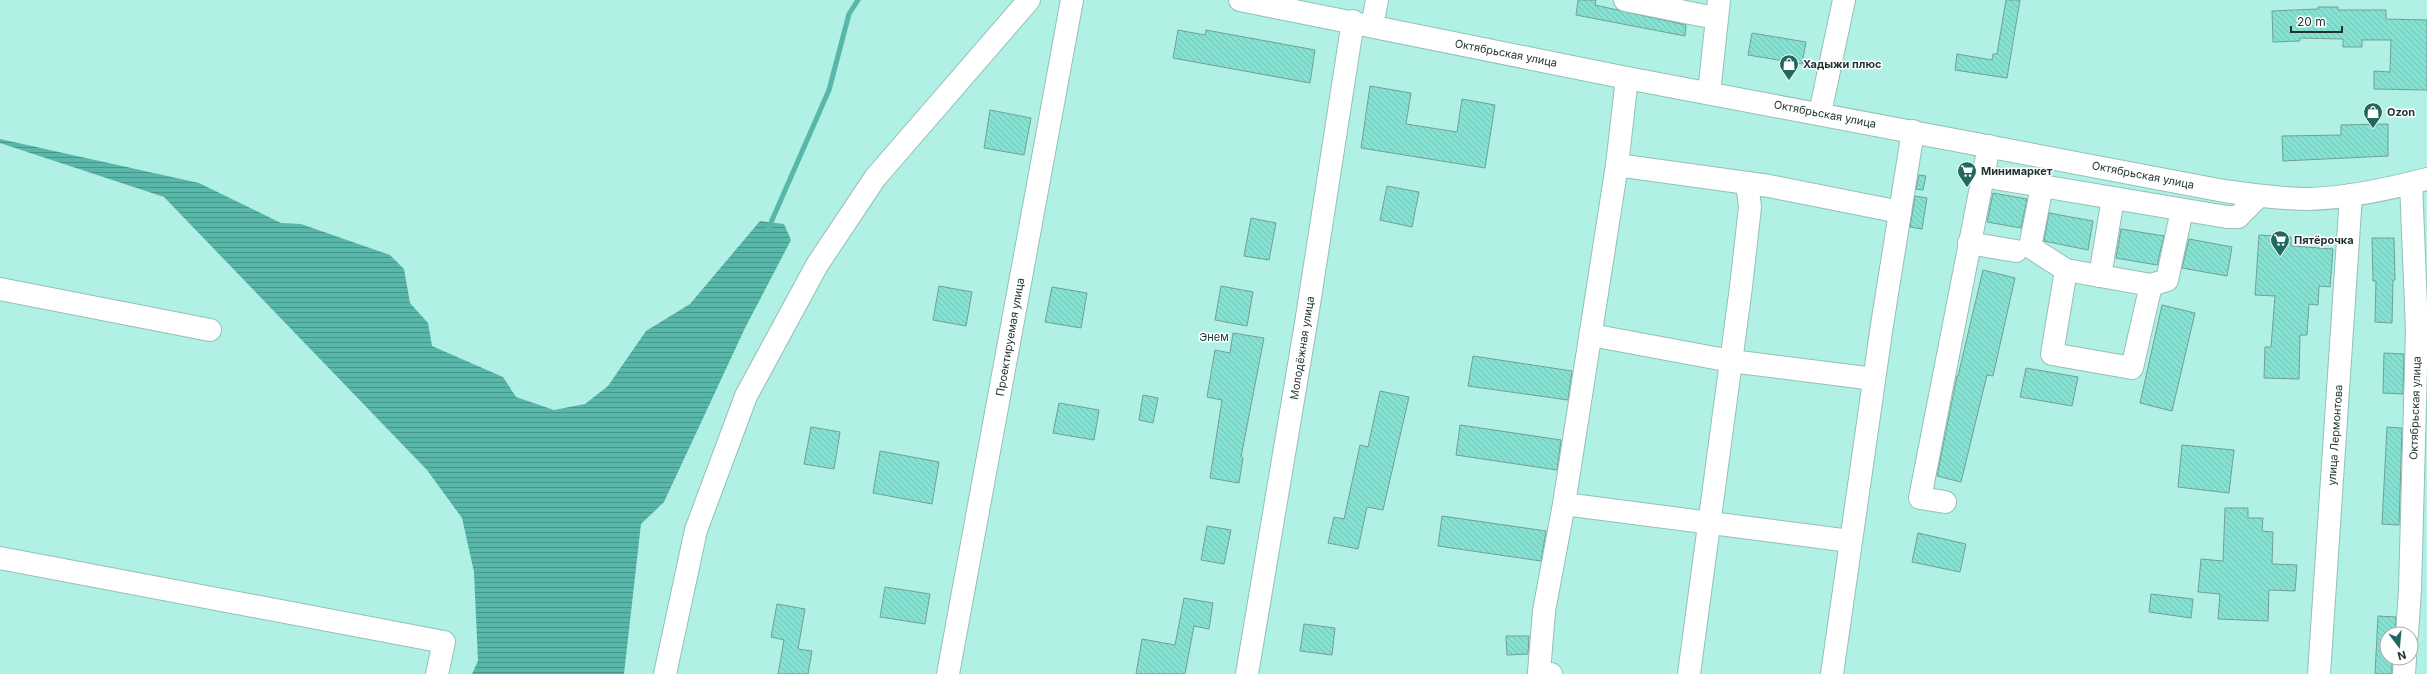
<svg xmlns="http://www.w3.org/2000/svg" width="2427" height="674" font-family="Inter,sans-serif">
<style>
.garden{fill:#b0f0e5;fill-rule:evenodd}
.water{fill:url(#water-rules)}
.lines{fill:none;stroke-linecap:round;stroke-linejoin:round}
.stream{stroke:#58b7a9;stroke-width:5}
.building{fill:url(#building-back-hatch);stroke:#729f97}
.minor-casing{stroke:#93c0b8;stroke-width:24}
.major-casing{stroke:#93c0b8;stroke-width:24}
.minor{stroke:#fff;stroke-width:22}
.major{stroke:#fff;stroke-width:22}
.labels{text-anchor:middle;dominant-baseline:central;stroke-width:3;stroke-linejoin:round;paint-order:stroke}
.street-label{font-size:11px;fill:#1f322f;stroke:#fff}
.poi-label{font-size:11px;font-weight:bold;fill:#1f322f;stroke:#fff;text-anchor:start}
.park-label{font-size:11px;fill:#093832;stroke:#fff}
</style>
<defs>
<pattern id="water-rules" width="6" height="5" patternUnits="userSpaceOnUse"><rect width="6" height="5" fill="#58b7a9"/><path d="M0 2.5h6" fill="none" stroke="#48958a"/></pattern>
<pattern id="building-back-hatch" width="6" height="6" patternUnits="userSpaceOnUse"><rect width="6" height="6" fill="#84e2d3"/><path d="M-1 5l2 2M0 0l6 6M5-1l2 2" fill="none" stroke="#72c2b5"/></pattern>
</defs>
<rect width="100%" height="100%" fill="#f4fefc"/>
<path class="garden" d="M0,0H2427V674H0ZM2387,634H2411V658H2387Z"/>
<polygon class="water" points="0,139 199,183 281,223 301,224 390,255 404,269 410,303 428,323 432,346 503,377 516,397 554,410 585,404 608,386 646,331 690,304 760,221 784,224 791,240 745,328 664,502 641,524 624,674 472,674 478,661 474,572 462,518 427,470 164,197 0,143"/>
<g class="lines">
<polyline class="stream" points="769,227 829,90 849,14 858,0"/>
</g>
<g class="building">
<polygon points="1578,0 1596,0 1595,5 1686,25 1685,36 1576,15"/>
<polygon points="2006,0 2020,0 2007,78 1955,70 1957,54 1992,60 1993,54 1997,54"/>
<polygon points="2318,7 2338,7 2338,10 2386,10 2386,19 2427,20 2427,90 2374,89 2374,71 2390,72 2391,40 2362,40 2362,47 2343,47 2343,39 2300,38 2300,41 2273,42 2272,11 2318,9"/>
<polygon points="1178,30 1205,35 1206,30 1315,50 1310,83 1173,58"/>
<polygon points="1752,33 1806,42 1802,64 1748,55"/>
<polygon points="1370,86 1411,93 1406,124 1457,132 1462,99 1495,105 1485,168 1361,148"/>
<polygon points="990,110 1031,118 1024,155 984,148"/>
<polygon points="2388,124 2388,156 2283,161 2282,136 2341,135 2341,125"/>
<polygon points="1919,175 1926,176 1923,190 1916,189"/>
<polygon points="1387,186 1419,192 1412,227 1380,220"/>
<polygon points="1993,193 2027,199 2021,228 1987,222"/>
<polygon points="1915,196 1927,198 1922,229 1910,227"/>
<polygon points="2049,213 2093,221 2088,250 2044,241"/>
<polygon points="1251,218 1276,223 1269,260 1244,256"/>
<polygon points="2121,229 2164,236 2157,265 2116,258"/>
<polygon points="2259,235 2291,237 2291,246 2333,249 2330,287 2319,286 2318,305 2309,304 2307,335 2300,335 2299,379 2264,378 2265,347 2271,347 2275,296 2255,295"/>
<polygon points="2372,238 2394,238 2395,280 2393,280 2392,323 2375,322 2376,281 2373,281"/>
<polygon points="2189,239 2232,247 2227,276 2182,268"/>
<polygon points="1983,270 2015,278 1993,376 1987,375 1961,482 1937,476 1957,376 1958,376"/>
<polygon points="939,286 972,292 966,326 933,320"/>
<polygon points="1221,286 1253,292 1247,326 1215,320"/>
<polygon points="1052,287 1087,293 1081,328 1045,322"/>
<polygon points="2162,305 2195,313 2172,411 2140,403"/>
<polygon points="1233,333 1264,338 1241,457 1243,458 1239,483 1210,478 1222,400 1207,397 1215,350 1230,353"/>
<polygon points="2384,353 2404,354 2403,394 2383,393"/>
<polygon points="1473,356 1572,371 1568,400 1468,386"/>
<polygon points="2026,368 2078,377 2072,406 2020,397"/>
<polygon points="1380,391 1409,397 1383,510 1367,507 1358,549 1328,543 1334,517 1344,519 1360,445 1368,447"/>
<polygon points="1143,395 1158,398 1153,423 1139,420"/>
<polygon points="1059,403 1099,410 1094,440 1053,433"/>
<polygon points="1460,425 1561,440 1557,470 1456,455"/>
<polygon points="811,427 840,432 834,469 804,464"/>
<polygon points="2387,427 2402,428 2399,525 2382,524"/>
<polygon points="2182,445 2234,450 2229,493 2178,487"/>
<polygon points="880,451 939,462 932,504 873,493"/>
<polygon points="2225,508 2248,508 2248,518 2263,518 2262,531 2273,532 2272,564 2297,565 2295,591 2269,590 2268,621 2218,619 2220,594 2198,592 2201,559 2223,561"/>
<polygon points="1442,516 1546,531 1541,561 1438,546"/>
<polygon points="1207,526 1231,530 1224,564 1201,560"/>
<polygon points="1918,533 1966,544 1960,572 1912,562"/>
<polygon points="885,587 930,594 925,624 880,617"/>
<polygon points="2151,594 2193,599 2191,618 2149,612"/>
<polygon points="1184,598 1213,603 1209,629 1194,626 1185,674 1136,674 1142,639 1175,645"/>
<polygon points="777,604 805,609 798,649 812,651 808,674 778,674 784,640 771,637"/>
<polygon points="2378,616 2396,617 2395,634 2387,634 2387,658 2392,658 2392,674 2375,674"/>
<polygon points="1304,624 1335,628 1332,655 1300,651"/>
<polygon points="1506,636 1529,636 1528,654 1507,655"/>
</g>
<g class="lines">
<g class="minor-casing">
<g id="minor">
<polyline points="1625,0 1715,18"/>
<polyline points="1372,26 1377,0"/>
<polyline points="1709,93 1719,0"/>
<polyline points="1820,113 1844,0"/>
<polyline points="1617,165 1769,186 1900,212"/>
<polyline points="1982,176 2227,217 2238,217 2259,196"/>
<polyline points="2042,186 2030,247 2066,270"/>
<polyline points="1969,243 2016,251"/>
<polygon points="2066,270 2151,285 2132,368 2052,354"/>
<polyline points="2100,276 2113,198"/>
<polyline points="2151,285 2167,280 2182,210"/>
<polyline points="0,289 210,330"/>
<polyline points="1591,335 1731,361 1874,379"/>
<polyline points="1945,502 1920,498 1989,146"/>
<polyline points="1564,504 1850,541"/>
<polyline points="0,558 444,642 437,674"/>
<polyline points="2407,634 2410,590 2417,330 2411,183"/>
<polyline points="665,674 696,530 746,396 817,265 875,178 1029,0"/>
<polyline points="948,674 1072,0"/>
<polyline points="1247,674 1306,323 1353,21"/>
<polyline points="1551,674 1539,672 1544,611 1564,504 1617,165 1627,78"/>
<polyline points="1689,674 1741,287 1750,207 1747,183"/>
<polyline points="1832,674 1882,325 1913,131"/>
<polyline points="2319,674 2351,195"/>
<polyline points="2404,674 2405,658"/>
</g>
</g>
<g class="major-casing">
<path id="major" d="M1240,0L1627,78L2224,191C2252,195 2281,199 2309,199C2348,198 2389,189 2427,179"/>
</g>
<use href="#minor" class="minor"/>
<use href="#major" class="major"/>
</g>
<defs>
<g id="shop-pin" transform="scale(1)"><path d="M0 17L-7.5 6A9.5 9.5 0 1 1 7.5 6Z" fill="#216960" stroke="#fff"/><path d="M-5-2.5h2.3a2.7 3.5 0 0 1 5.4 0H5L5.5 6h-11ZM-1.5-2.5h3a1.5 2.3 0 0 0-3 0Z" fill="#fff"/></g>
<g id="supermarket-pin" transform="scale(1)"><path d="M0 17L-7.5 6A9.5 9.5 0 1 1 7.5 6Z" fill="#216960" stroke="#fff"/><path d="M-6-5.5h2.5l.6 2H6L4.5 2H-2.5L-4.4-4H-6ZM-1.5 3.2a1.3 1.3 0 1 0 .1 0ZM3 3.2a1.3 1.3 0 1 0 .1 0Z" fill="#fff"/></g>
</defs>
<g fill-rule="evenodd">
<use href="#shop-pin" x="1789" y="64"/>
<use href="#shop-pin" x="2373" y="112"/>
<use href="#supermarket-pin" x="1967" y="171"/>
<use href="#supermarket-pin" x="2280" y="240"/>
</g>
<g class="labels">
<g class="street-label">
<text transform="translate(1506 53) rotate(11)">Октябрьская улица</text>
<text transform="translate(1825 114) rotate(11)">Октябрьская улица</text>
<text transform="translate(2143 175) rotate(11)">Октябрьская улица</text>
<text transform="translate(1010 337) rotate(-80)">Проектируемая улица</text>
<text transform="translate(1302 348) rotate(-81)">Молодёжная улица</text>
<text transform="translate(2415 408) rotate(-88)">Октябрьская улица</text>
<text transform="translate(2335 435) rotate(-86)">улица Лермонтова</text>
</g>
<g class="poi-label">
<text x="1803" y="64">Хадыжи плюс</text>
<text x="2387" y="112">Ozon</text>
<text x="1981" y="171">Минимаркет</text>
<text x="2294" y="240">Пятёрочка</text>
</g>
<g class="park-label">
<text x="1214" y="337">Энем</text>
</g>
</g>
<g transform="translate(2399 646) rotate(164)"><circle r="19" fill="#ffffff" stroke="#a5adac"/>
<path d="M0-3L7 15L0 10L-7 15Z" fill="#216960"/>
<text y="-6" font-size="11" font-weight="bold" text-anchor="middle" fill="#1f322f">N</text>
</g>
<path d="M2291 26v6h51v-6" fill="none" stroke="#1f322f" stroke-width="2"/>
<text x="2297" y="26" font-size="12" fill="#1f322f" stroke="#ffffff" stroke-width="3" paint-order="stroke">20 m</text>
</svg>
